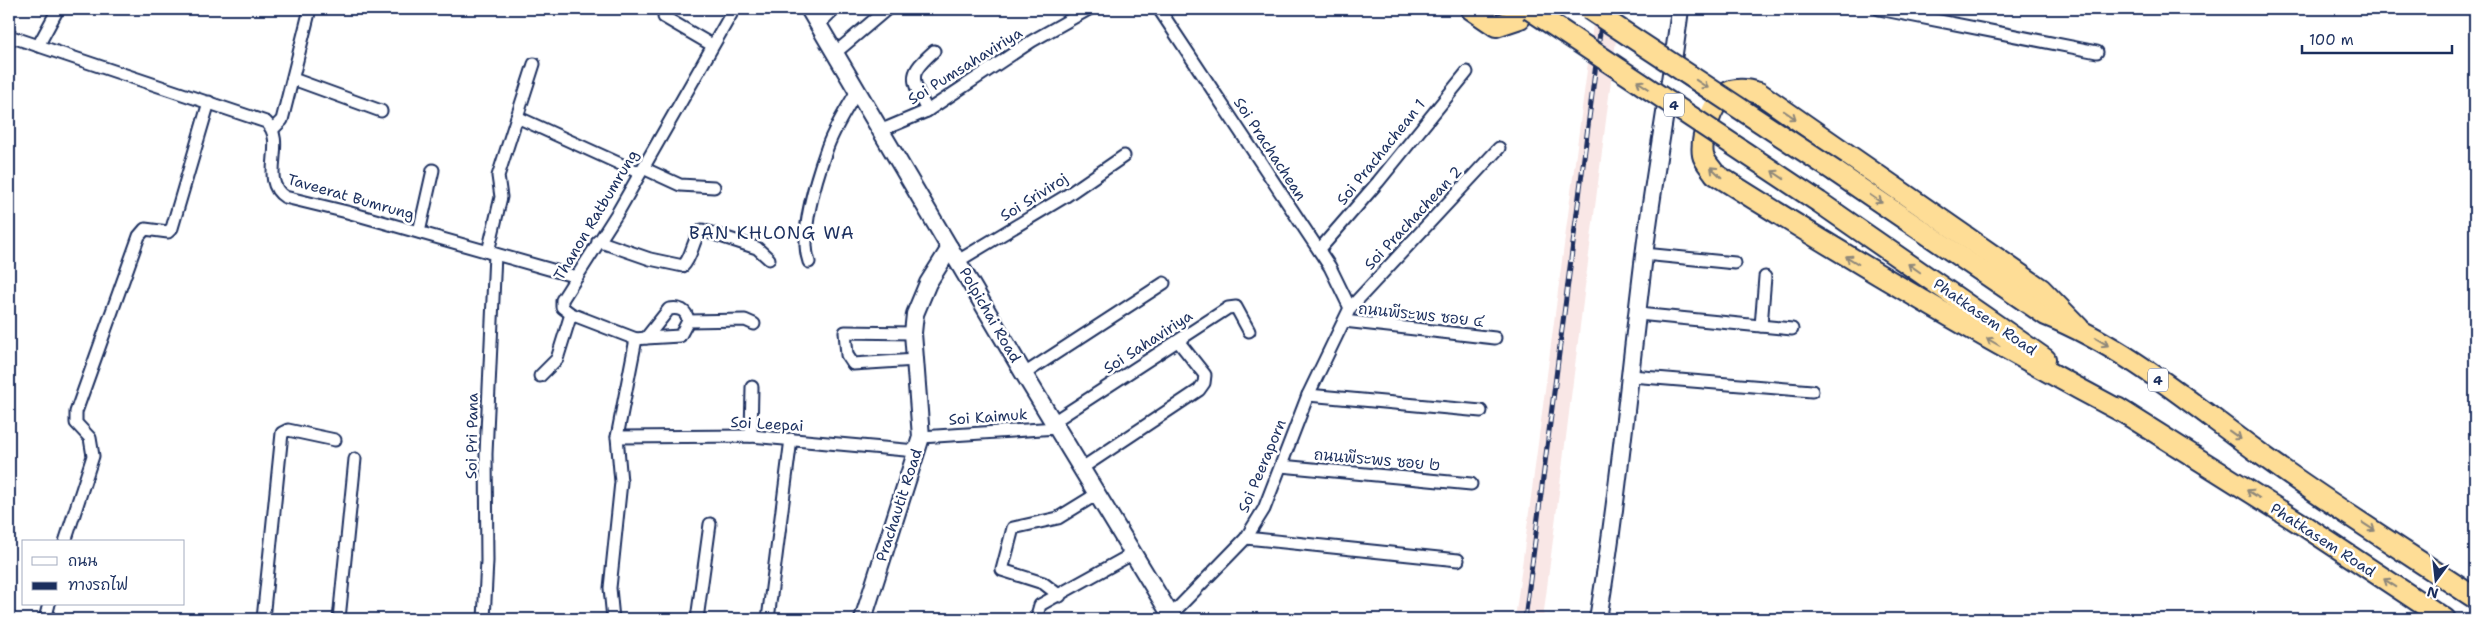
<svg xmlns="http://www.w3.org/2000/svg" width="2484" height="628" font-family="'Shantell Sans','Playpen Sans Thai',sans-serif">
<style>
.built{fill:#f9e7e6}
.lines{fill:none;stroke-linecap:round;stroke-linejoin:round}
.street-casing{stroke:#1b2f5e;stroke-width:15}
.secondary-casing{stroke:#1b2f5e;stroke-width:20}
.highway-casing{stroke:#1b2f5e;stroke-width:24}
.street{stroke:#fff;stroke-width:11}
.secondary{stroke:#fff;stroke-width:16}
.highway{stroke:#fedd96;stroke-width:20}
.rail-casing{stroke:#1b2f5e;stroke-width:5}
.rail{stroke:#fff;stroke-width:3;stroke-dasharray:9;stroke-linecap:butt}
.highway-bridge-casing{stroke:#1b2f5e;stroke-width:24;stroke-linecap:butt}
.highway-bridge{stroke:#fedd96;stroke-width:20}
.oneway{stroke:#8c867a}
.labels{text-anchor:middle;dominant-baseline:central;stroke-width:5;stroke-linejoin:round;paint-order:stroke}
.shield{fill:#fff;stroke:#5f6d8e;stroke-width:1}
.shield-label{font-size:14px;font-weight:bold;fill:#1b2f5e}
.street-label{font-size:15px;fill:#1b2f5e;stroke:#fff}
.quarter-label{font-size:18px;letter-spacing:1px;fill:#1b2f5e;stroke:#fff}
</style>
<rect width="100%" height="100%" fill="#fff"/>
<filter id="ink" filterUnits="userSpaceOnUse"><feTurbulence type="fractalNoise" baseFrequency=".02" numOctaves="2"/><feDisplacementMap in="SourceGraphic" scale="10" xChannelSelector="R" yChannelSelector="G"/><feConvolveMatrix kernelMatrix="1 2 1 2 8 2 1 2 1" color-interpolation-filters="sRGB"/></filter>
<g filter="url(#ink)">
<polygon class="built" points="1595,9 1620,9 1543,619 1515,619"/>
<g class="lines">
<g class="street-casing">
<g id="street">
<polyline points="1159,9 1330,267 1350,308"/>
<polyline points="1879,9 2097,52"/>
<polyline points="664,17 712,45"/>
<polyline points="819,24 834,9"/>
<path d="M9,36L266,122C288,142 258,180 285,197L347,212L577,277"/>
<polyline points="38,46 58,9"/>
<polyline points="835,53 887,9"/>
<polyline points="293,79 381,111"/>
<path d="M927,111C912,78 906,76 934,51"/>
<polyline points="517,117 640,173"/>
<polyline points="273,129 282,120 310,9"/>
<polyline points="882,130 927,111 1032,41 1089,9"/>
<polyline points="643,168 680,185 714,187"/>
<polyline points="419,232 433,170"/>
<path d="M598,241L650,259L683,266C693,256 692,239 702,230L757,248L769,259"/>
<polyline points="1319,250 1378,182 1467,72"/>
<polyline points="488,252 501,197 498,176 534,64"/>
<polyline points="1644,254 1735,263"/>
<polyline points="958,261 1066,196 1124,156"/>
<path d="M809,262C799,234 816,179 826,151C833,129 847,109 858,89"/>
<polyline points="1638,314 1792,329"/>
<polyline points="1344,321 1495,338"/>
<polyline points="1761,326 1765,277"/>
<polyline points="913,333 845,332 847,355 853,364 916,360"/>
<polyline points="646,338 680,336 688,321"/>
<path d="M636,339L646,338L669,309C679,307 687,310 688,321L745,320L754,324"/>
<polyline points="1024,374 1164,283"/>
<polyline points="540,376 557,359 571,314"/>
<polyline points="1631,376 1812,391"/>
<polyline points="1308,395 1481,411"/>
<polyline points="1053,422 1228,308 1236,307 1249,331"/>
<polyline points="751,436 752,387"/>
<polyline points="617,437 751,436 916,451"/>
<polyline points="921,437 1057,428"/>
<polyline points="1281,466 1471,484"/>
<polyline points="1082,468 1199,390 1204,383 1205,375 1178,341"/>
<polyline points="1246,538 1458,560"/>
<polyline points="65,542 93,456 90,438 76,423 76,412 139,236 145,229 168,232 172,228 209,102"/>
<polyline points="1060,596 1043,583 1002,570 1013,528 1058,518 1097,494"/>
<polyline points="1171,615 1246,538 1264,509 1308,395 1350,308 1499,148"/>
<polyline points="45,619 49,604"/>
<polyline points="263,619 282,433 288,430 335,440"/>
<polyline points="339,619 355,459"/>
<polyline points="484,619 487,561 486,454 495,254"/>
<polyline points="613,619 610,588 621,482 617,437 636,339 571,314 562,307 562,300 618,212 734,9"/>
<polyline points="697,619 710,524"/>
<polyline points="768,619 791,439"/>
<polyline points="1036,619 1040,605 1134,553"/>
</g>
</g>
<g class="secondary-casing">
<g id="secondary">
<polyline points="809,9 1024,374 1173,619"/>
<polyline points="1671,87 1711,114"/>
<polyline points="863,619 921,437 913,333 915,314 928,283 950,248"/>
<path d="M1598,619C1618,499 1629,377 1644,256C1654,173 1670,91 1680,9"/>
</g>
</g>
<g class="highway-casing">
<g id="highway">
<polyline points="1471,9 1496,26 1520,18 1523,9"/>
<path d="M1836,172L2046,315C2126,347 2193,405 2262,455C2331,505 2404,551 2475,598"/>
<polyline points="1819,202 2045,359"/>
<path d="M2079,328L2041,289L1759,93C1748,90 1735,87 1725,94C1712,103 1700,139 1703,155C1704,161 1711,168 1715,174C1851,260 1986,340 2128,415"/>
<polyline points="2117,408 2303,525 2445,619"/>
</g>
</g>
<use href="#street" class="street"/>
<use href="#secondary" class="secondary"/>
<use href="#highway" class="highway"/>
<g class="rail-casing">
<polyline id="rail" points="1525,619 1603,9"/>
</g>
<use href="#rail" class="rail"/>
<g class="highway-bridge-casing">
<g id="highway-bridge">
<polyline points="1529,9 1819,202"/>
<polyline points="1589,9 1836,172"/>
</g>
</g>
<use href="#highway-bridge" class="highway-bridge"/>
</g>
<defs><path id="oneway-shaft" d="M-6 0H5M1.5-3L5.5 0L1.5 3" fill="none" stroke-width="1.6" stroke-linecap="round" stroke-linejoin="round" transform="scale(1.25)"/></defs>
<g class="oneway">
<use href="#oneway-shaft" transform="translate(1702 84) rotate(34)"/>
<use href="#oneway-shaft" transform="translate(1643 85) rotate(-146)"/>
<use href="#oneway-shaft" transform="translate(1790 115) rotate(35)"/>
<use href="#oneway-shaft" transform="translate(1716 172) rotate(-136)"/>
<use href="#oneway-shaft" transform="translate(1778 175) rotate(-146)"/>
<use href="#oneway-shaft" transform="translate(1876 199) rotate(34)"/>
<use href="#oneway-shaft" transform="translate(1852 260) rotate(-148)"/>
<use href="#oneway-shaft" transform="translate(1914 268) rotate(-145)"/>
<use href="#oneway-shaft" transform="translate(1993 342) rotate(-150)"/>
<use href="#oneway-shaft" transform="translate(2102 342) rotate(31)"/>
<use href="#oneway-shaft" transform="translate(2235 435) rotate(36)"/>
<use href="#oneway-shaft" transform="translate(2253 494) rotate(-148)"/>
<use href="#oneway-shaft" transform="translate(2369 527) rotate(33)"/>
<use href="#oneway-shaft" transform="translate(2390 583) rotate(-147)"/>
</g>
</g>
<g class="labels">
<g class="shield">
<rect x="1664" y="93.5" width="20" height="23" rx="4"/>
<rect x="2148" y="368.5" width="20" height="23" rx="4"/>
</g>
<g class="shield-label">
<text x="1674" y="105">4</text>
<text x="2158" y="380">4</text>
</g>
<g class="street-label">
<text transform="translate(965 66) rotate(-32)">Soi Pumsahaviriya</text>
<text transform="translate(1270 149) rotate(57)">Soi Prachachean</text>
<text transform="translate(1381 152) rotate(-51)">Soi Prachachean 1</text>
<text transform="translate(351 197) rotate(16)">Taveerat Bumrung</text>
<text transform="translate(1034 197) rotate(-32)">Soi Sriviroj</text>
<text transform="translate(596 215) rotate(-59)">Thanon Ratbumrung</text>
<text transform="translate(1413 218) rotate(-47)">Soi Prachachean 2</text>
<text transform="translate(990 315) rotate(60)">Polpichai Road</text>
<text transform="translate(1421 315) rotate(6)">ถนนพีระพร ซอย ๔</text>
<text transform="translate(1985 317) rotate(35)">Phatkasem Road</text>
<text transform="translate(1148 342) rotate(-33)">Soi Sahaviriya</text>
<text transform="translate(988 417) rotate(-4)">Soi Kaimuk</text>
<text transform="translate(767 424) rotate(3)">Soi Leepai</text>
<text transform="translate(472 436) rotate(-89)">Soi Pri Pana</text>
<text transform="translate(1377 460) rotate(5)">ถนนพีระพร ซอย ๒</text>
<text transform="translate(1262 466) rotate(-67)">Soi Peeraporn</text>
<text transform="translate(899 505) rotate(-72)">Prachautit Road</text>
<text transform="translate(2323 540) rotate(33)">Phatkasem Road</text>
</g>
<g class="quarter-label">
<text x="772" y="233">BAN KHLONG WA</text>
</g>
</g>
<rect width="2484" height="628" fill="none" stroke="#fff" stroke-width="30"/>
<rect x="15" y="15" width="2454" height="598" fill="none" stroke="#1b2f5e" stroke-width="2" filter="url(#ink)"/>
<rect x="22" y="540" width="162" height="65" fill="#ffffff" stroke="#a4acbf"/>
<rect x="32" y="557" width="25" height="8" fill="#ffffff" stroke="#a4acbf"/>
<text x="68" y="566" font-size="15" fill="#1b2f5e">ถนน</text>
<rect x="32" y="582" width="25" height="8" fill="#1b2f5e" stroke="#a4acbf"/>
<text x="68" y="590" font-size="15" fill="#1b2f5e">ทางรถไฟ</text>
<g transform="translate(2436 580) rotate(195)" stroke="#ffffff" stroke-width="4" paint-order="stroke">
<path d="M0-4L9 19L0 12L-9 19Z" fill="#1b2f5e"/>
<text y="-8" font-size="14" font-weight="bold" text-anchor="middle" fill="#1b2f5e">N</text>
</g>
<path d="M2302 45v8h150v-8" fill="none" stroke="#1b2f5e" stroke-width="2.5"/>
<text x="2309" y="45" font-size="15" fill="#1b2f5e" stroke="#ffffff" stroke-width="4" paint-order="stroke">100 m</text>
</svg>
